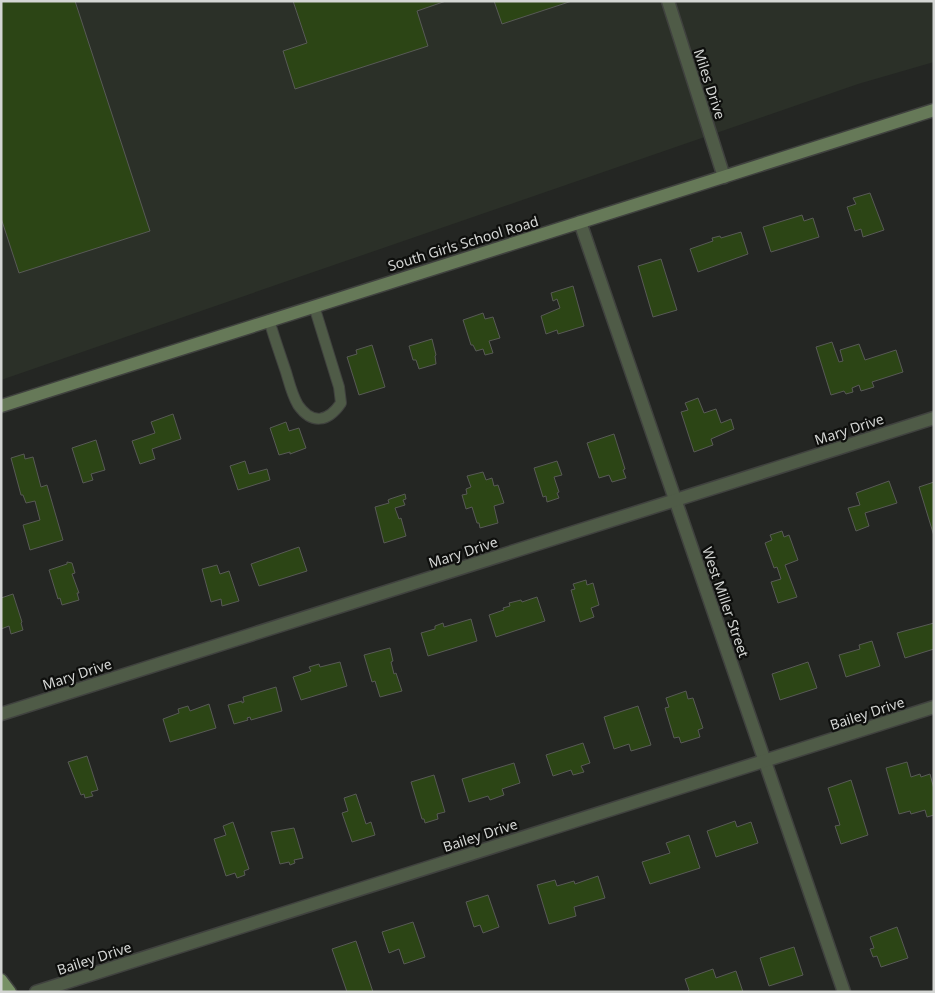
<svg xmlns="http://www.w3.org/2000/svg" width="935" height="993" font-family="'Noto Sans',sans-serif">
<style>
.built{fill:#2b3028}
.building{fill:#2c4515;stroke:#585a56}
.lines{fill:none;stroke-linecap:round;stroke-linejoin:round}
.service-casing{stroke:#40423f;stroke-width:12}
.minor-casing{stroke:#40423f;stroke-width:15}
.secondary-casing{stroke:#40423f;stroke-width:15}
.primary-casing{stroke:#40423f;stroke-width:15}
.service{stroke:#4f5b47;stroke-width:10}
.minor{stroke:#4f5b47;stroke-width:12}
.secondary{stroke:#667958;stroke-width:12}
.primary{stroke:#789166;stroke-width:12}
.labels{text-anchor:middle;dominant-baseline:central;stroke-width:4.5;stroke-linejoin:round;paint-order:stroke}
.street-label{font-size:14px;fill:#d4d6d4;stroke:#0e0f0d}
</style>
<rect width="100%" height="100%" fill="#242623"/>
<polygon class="built" points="1,1 934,1 934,62 858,84 1,380"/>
<g class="building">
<polygon points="1,1 75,1 150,231 19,273 1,218"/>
<polygon points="293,1 446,1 417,11 428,46 295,89 283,51 307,43"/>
<polygon points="494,1 572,1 502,24"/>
<polygon points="870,193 884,230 863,237 861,229 855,231 847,207 856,204 853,198"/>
<polygon points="802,215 804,221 813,218 819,237 771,252 763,227"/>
<polygon points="741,232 748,254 698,272 690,249 713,241 712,238 720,236 721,238"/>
<polygon points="661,259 677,310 653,317 638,266"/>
<polygon points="573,286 584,326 558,334 557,330 546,334 541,316 560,308 557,299 553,301 551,293"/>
<polygon points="483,313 485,319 493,317 500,338 489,341 493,353 485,355 483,349 476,351 473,345 471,345 463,320"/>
<polygon points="432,339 436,355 435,356 436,364 419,369 416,360 413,360 409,346"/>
<polygon points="832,342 839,362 843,361 840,350 859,344 865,360 896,350 903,372 872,382 874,387 861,391 859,385 852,388 853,392 846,394 844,391 831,395 816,347"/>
<polygon points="372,345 385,387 359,395 347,357 357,354 356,350"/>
<polygon points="698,398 704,413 716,409 721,423 731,419 734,429 711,439 713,445 694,452 681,412 688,410 685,403"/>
<polygon points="173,414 181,439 152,449 155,459 140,464 132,441 155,433 151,422"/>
<polygon points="286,422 289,431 299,428 306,448 290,454 290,452 279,455 270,428"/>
<polygon points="614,434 625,469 623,470 626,478 612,482 609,475 599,478 587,443"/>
<polygon points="96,440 105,470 91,474 93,480 83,483 72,448"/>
<polygon points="24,454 25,459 33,457 41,487 47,485 63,540 30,550 23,525 40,520 35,501 26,503 23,495 21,495 11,458"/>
<polygon points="245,461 249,474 267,469 270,480 238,490 230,466"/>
<polygon points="557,461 562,475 554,477 559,492 557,493 559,498 547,502 546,496 543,497 534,468"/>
<polygon points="483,472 486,480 492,478 494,486 498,485 504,503 494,506 498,523 480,528 479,523 477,523 472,507 466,509 462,495 467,494 466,489 471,487 467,476"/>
<polygon points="889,481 897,503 865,513 869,526 856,531 848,508 860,505 856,493"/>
<polygon points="934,482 934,536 919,487"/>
<polygon points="405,494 406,499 403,500 405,505 395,508 399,519 401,518 406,536 384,543 375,507 389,503 388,500 390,499"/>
<polygon points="782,531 784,537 789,535 798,560 785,565 797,597 778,603 771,582 781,579 777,567 774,568 765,543 772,540 770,535"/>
<polygon points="299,547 307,571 259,586 251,564"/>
<polygon points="67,562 72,563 75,573 72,574 79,593 77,593 79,600 62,605 60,598 58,599 49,570 67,564"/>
<polygon points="217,565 220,574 229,571 239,601 222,606 221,599 211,602 202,569"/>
<polygon points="586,580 587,585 593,583 599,605 591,608 594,617 580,622 571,590 575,589 573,584"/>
<polygon points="13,594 22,622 21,623 23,630 11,634 9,626 1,629 1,598"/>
<polygon points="537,597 545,621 496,637 489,615 504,610 503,608 510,606 509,603 521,600 522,602"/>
<polygon points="471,619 477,641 428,656 421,633 435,629 435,626 443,623 444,627"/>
<polygon points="934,623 934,649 905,658 897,633"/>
<polygon points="872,641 880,666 846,677 839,655 860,649 859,645"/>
<polygon points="390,648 393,661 391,662 394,674 396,673 402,691 380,697 375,681 372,682 364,655"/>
<polygon points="340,662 347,686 301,700 293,677 311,671 309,667 319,664 320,667"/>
<polygon points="808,662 817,688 780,700 772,674"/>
<polygon points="276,687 282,711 251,720 250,717 247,718 248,720 234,724 228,705 242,701 242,703 244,702 243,697"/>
<polygon points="686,691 688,699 693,698 703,728 698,730 700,737 681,743 679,737 674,738 665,708 669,707 666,698"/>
<polygon points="209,704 216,728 170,742 163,719 179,713 178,709 188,706 190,711"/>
<polygon points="638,706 651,745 631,751 629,744 614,749 604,717"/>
<polygon points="583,743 590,763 581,766 584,772 573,775 571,770 553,776 546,755"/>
<polygon points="87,756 98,790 91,792 93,796 85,798 84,794 81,795 68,762"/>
<polygon points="907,762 911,777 920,774 921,777 930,774 934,789 934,815 927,817 925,810 911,814 910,811 899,814 886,768"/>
<polygon points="514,763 520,783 502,789 504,795 490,800 488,796 469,802 462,779"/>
<polygon points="434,775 445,812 437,814 438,819 425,823 424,819 422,819 411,782"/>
<polygon points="851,780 868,835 841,844 835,826 840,825 828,788"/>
<polygon points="356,794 366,824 371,822 375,835 352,842 342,813 348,811 344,798"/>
<polygon points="735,821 737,827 751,822 758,843 716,857 707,831"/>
<polygon points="233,822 249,869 244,871 245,875 237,878 235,873 226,876 214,839 226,835 223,826"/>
<polygon points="294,828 303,858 294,860 295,863 290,865 289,862 280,864 271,832"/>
<polygon points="689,835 700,868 650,884 642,862 670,853 666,843"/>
<polygon points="598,876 605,898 574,907 576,916 549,924 537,885 555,880 557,886 574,881 575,884"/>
<polygon points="488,895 499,927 483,933 480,925 474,927 466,902"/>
<polygon points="413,922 425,957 404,964 399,949 389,953 382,932"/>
<polygon points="897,927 908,958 881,967 877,956 873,957 870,949 874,948 870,937"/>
<polygon points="356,941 373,992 347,992 332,949"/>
<polygon points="794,947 803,975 769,986 760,958"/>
<polygon points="713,969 716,978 736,971 743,992 687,992 689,990 685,979"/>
</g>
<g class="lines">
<g class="service-casing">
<path id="service" d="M269,320C274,337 280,354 286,372C289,382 292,395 298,405C312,425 328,422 341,403L339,387L314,306"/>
</g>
<g class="minor-casing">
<g id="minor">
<polyline points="668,1 724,177"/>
<polyline points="580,222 844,992"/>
<polyline points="1,714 934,418"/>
<polyline points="36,992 934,707"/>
</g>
</g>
<g class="secondary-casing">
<polyline id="secondary" points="1,406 934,110"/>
</g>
<g class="primary-casing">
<polyline id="primary" points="1,980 10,992"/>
</g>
<use href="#service" class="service"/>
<use href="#minor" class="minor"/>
<use href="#secondary" class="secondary"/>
<use href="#primary" class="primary"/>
</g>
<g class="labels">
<g class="street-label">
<text transform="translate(710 84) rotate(72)">Miles Drive</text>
<text transform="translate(463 243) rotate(-17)">South Girls School Road</text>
<text transform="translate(849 429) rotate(-18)">Mary Drive</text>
<text transform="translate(463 552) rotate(-18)">Mary Drive</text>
<text transform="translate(726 602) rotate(71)">West Miller Street</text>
<text transform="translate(77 674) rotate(-18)">Mary Drive</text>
<text transform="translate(867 713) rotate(-18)">Bailey Drive</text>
<text transform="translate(480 835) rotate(-18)">Bailey Drive</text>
<text transform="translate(94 958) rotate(-18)">Bailey Drive</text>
</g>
</g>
<rect width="935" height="993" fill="none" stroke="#d4d6d4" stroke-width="5"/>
</svg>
